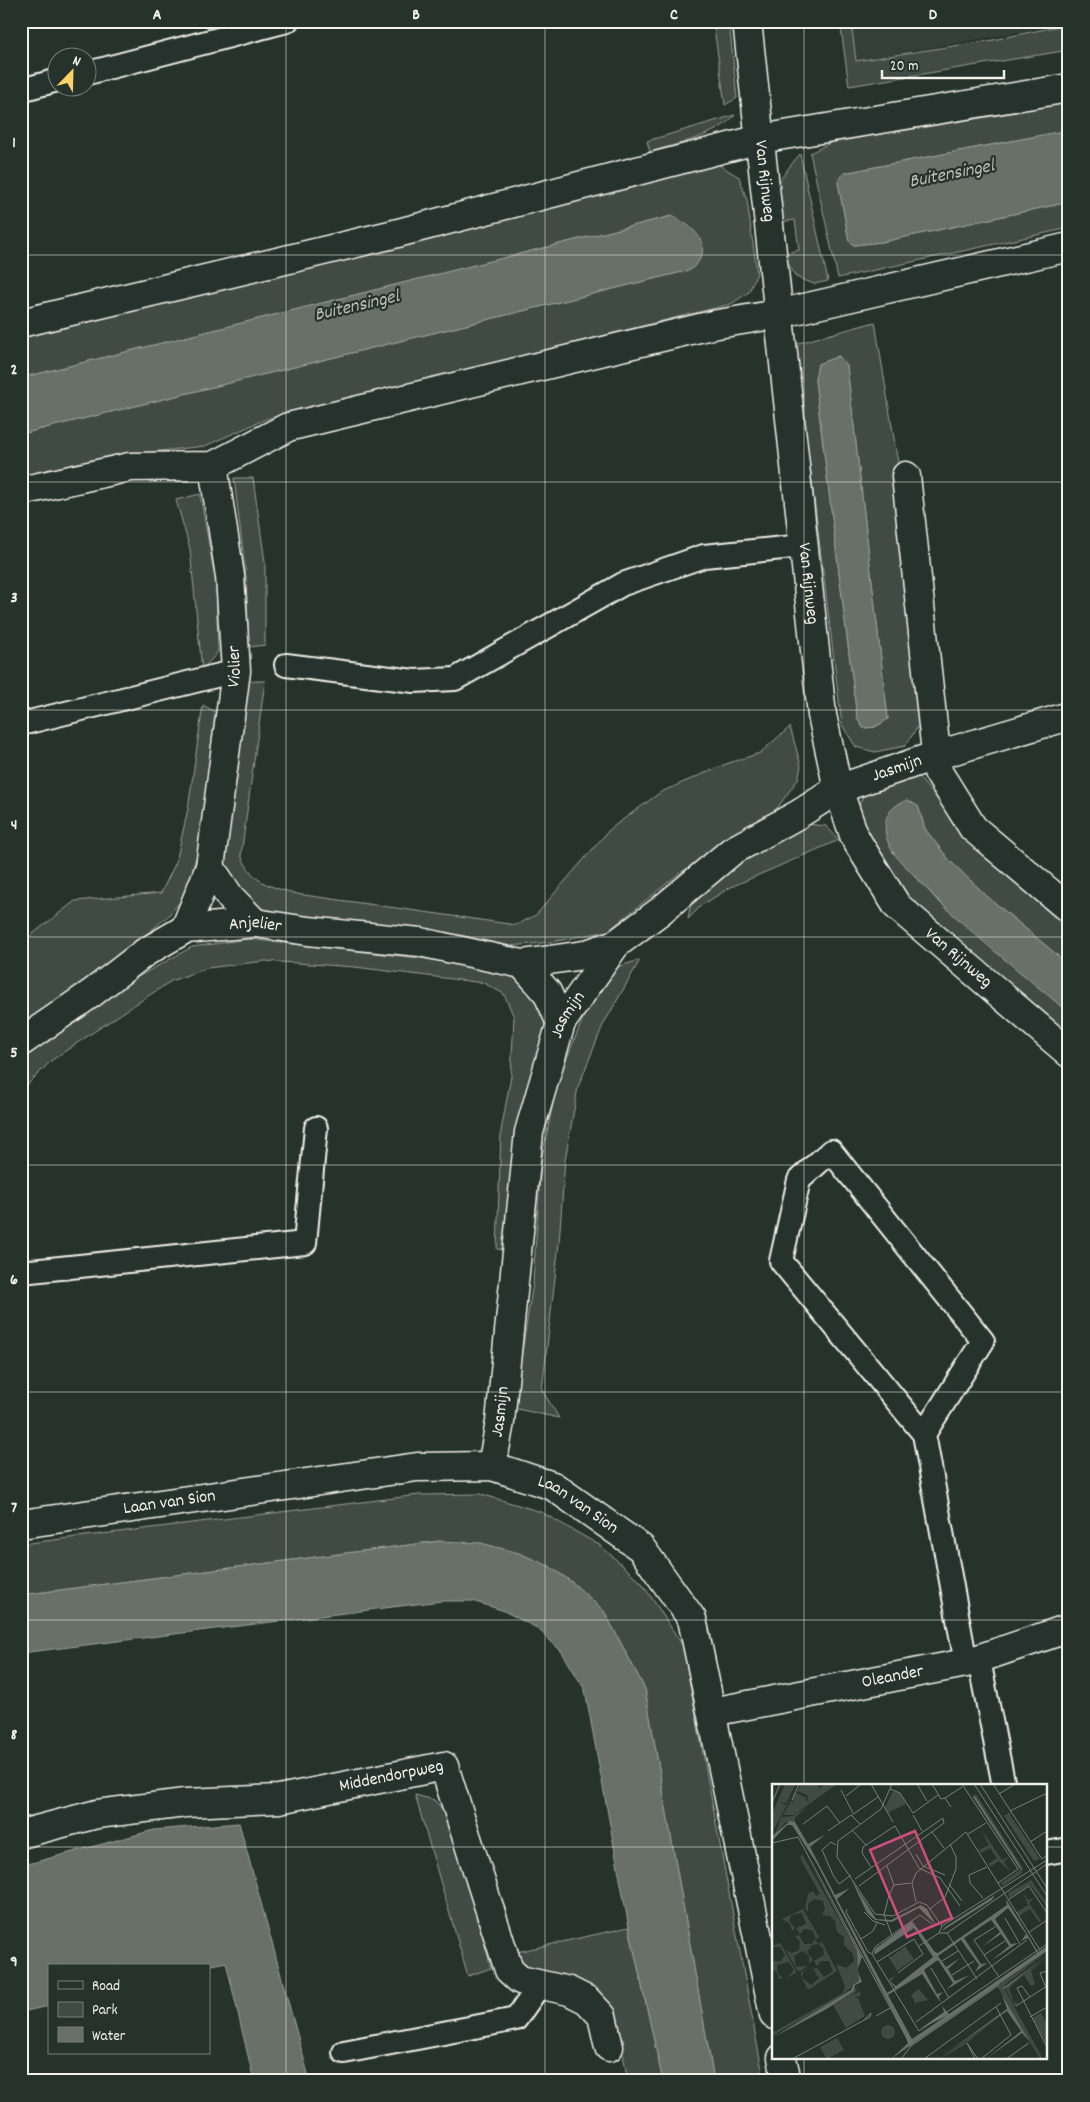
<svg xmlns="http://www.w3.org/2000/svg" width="1090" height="2102" font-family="Dekko,sans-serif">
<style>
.built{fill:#333f39}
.green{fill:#414b45;stroke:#9a9e96;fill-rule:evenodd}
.water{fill:#676f68;stroke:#9fa39b}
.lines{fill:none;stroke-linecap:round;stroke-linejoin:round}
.lane-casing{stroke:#f4f1e8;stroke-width:26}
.street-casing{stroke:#f4f1e8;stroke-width:31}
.secondary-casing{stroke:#f4f1e8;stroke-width:31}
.lane{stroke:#26332d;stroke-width:22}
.street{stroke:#26332d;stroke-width:28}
.secondary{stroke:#26332d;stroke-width:28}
.grid{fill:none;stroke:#f4f1e8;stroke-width:1;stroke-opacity:0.55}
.labels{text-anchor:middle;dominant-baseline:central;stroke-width:4.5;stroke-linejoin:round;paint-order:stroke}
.street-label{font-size:18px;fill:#f4f1e8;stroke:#26332d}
.water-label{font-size:19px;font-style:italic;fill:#bcbdb5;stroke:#26332d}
.inset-road{fill:none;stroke:#787f78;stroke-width:1}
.view{fill:#ce4e7e;fill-opacity:0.15;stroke:#ce4e7e;stroke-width:2.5}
.inset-edge{fill:none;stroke:#f4f1e8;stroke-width:2.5}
.neatline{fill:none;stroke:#f4f1e8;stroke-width:2}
.grid-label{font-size:16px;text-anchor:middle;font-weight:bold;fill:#f4f1e8}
</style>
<rect width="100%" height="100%" fill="#26332d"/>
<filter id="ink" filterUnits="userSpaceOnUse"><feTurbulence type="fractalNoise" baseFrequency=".02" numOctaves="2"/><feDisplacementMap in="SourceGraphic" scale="10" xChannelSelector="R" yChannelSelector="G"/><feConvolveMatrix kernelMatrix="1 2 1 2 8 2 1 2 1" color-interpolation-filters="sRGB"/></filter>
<g filter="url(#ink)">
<polygon class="built" points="851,21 1069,21 1069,23 856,61"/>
<g class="green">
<polygon points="713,21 729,21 737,98 725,105"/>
<polygon points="840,21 851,21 856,61 993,40 1069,24 1069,50 849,86"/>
<polygon points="1069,102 1069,130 844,173 838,182 849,241 854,245 882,242 1069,202 1069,228 838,278 810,153 832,142"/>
<path d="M735,115C716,137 678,143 650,152L647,141Z"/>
<path d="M800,154L828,281L814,284L796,277L783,254L799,250L795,220L780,222C774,185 776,183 800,154Z"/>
<path d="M716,163L739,177L747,200L757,273L749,292L731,304L266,419L205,446L151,452L21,479V434L690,270C717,248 690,234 672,216L21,378V337Z"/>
<path d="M875,322L899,469L891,471L919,725L905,746L875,752L856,747L842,725L795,344ZM839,356L847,367L888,719L875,727L864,728L857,717L815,380L818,364Z"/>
<polygon points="234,478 253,478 265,562 265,645 249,647 246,577"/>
<polygon points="200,494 216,584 218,652 202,670 190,549 176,500"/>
<path d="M246,681H265L241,855C253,884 269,886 297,894L516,925L536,915L610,829L661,792L726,764L760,753L790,727L801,766L798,779L773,814L677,875L608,931L551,942L511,946L320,920L258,908L236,889L225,868L226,843Z"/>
<polygon points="203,705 221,715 200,843 185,896 168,916 117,960 21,1028 21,943 75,901 161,893 176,862 188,809"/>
<polygon points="916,774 988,859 1069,930 1069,965 989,898 950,861 925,829 918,806 893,852 937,900 1069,1013 1069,1040 904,900 856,813 864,793"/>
<polygon points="806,824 826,826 839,840 731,887 702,905 688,919 692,896 752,853"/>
<polygon points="248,939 473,964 515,973 538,993 547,1023 509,1250 497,1249 501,1131 511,1076 514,1017 504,994 484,983 355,967 265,961 207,968 171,981 98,1029 52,1060 21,1091 21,1061 36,1047 134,979 192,947"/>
<polygon points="640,960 603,1025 578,1087 565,1160 559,1243 542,1390 559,1418 513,1408 533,1283 541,1161 558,1080 586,1011 613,968"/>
<polygon points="481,1494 541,1512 601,1546 642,1583 683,1646 764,2081 714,2081 645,1689 604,1611 573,1583 549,1566 440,1541 21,1595 21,1544 419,1495"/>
<polygon points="415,1795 434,1800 451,1818 491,1968 468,1976"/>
<polygon points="629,1927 663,2081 628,2081 621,2044 528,1968 517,1952"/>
</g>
<g class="water">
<polygon points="1069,130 1069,202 882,242 854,245 849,241 838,182 844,173"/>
<path d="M672,216C696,227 717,248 690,270L21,434V378Z"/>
<polygon points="839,356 847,366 888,719 875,727 863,728 857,717 815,380 818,364"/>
<path d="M907,800L918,806L925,829L950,861L989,898L1069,965V1013C1018,969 962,928 917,878C909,870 899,861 893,852C880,830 882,809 907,800Z"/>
<polygon points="440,1541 481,1543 519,1553 549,1566 573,1583 604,1611 645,1689 714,2081 663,2081 629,1927 585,1690 562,1652 537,1628 502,1610 472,1601 441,1601 21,1653 21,1595"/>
<polygon points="239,1823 310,2081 254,2081 226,1962 208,1966 49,1966 49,2006 21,2012 21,1866 154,1830"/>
</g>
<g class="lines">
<g class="lane-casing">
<g id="lane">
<polyline points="88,73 287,21"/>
<polyline points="21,90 58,80"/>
<polyline points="286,665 414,681 455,679 623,584 704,556 803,546"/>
<polyline points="21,724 236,671"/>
<polyline points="21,1272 305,1243 316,1128"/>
<polyline points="924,1434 983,1341 831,1151 799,1180 781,1261 924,1434 966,1663"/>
<polyline points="979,1660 1004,1786"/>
<polyline points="1046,1853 1069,1849"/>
<polyline points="344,2052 516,2019 539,1986"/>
</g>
</g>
<g class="street-casing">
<g id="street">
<path id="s1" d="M747,21L822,715L838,789L855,838L897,906L1069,1053"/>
<polyline points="21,323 394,234 760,139 1069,88"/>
<polyline points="906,476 938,772 973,828 1069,909"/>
<polyline points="21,491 130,467 213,466 288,427 712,325 778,314 1069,247"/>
<polyline points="210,867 230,897 255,923"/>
<path id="s2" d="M185,929L210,867L236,671L230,576L213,466"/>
<polyline points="522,964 584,955 616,944"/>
<path id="s3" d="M21,1042L92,993L144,953L185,929L255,923L308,931L420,942L522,964L547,992L561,1023"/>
<path id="s4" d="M492,1466L500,1422L529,1132L561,1023L616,944L659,912L732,851L799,814L838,789L934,756L1069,716"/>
<path id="s5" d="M712,1712L966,1663L1069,1628"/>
<path id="s6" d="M21,1834L97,1814L185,1803L279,1799L444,1766L509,1970L520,1980L569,1991L587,2000L602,2016L609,2047"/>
</g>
</g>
<g class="secondary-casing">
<g id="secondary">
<path id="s7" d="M21,1524L417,1467L492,1466L553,1486L641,1548L692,1619L774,2015"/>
<polyline points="782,2058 787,2081"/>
</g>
</g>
<use href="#lane" class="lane"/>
<use href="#street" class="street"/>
<use href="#secondary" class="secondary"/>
</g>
</g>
<path class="grid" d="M286,21V2081M545,21V2081M804,21V1786M21,255H1069M21,482H1069M21,710H1069M21,937H1069M21,1165H1069M21,1392H1069M21,1620H1069M21,1847H774M1046,1847H1069M804,2058V2081"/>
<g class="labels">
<g class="street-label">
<text stroke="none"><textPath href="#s1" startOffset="161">Van Rijnweg</textPath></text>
<text stroke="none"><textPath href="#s1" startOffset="566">Van Rijnweg</textPath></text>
<text stroke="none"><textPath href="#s2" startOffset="269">Violier</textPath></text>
<text stroke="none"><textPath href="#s4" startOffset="880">Jasmijn</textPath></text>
<text stroke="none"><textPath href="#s3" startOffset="270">Anjelier</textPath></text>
<text stroke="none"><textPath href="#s1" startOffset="986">Van Rijnweg</textPath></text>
<text stroke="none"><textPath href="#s4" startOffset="460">Jasmijn</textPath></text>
<text stroke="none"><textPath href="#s4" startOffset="55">Jasmijn</textPath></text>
<text stroke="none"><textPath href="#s7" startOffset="150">Laan van Sion</textPath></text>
<text stroke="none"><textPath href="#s7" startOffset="570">Laan van Sion</textPath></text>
<text stroke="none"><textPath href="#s5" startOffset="184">Oleander</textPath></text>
<text stroke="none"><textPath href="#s6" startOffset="376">Middendorpweg</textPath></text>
</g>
<g class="water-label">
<text transform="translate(952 175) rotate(-11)">Buitensingel</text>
<text transform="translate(357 307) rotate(-13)">Buitensingel</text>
</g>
</g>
<g transform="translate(772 1784)">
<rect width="275" height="275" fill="#26332d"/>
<path d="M13,0H24L14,19L6,18L14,21L26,0L0,49V30ZM29,0H45L47,4L55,0L57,4L56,0H65L22,31H11L19,17L24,21L20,16L23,8L33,13L37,19L35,11L25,7ZM121,7L128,9L134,20L116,29L113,24ZM204,10L251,84L249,90L231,102L229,99L248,86L200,12ZM203,12L247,80L249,88L201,13ZM35,23L23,34V38H14L3,50L9,33L21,32ZM238,28V31L268,75L262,77L232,32ZM209,45L230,76L237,73L232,78L238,87L227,77L218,83L216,80L225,74L218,64L209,69L207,66L217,61ZM30,70L85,167L87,197L63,217L0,252V249L71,209L73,202L64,180L74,184L82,177L81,170L72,161V153L65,148L63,137L58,132L50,131L53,125L51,117L42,115L36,120V128L33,124L36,110L41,107L44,112L48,110L28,74ZM259,96L275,119V123L257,99L275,126L258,101L237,114L236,109ZM251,109L256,116L262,114L257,119L269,137L267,138L258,125L247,132L245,128L256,121ZM31,125L47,153L44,155L40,146L32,145L28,150L24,144L34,140L30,129L19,131L17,137L23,144L20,147L18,140L10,135ZM27,151L32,160H40L43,155L46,160L40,161L35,168L41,176L37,179V172L30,167L22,172L24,183L36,182L28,187L25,186L14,166L20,169L27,166L28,157L23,153ZM50,158L65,187L38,205L35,204L29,192V188L38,184L31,188L30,194L39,201L47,194L41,185L45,184L52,193L61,187L57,177H49L45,182L42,177L52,171L51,164L46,160ZM6,159L9,160L24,187V189L15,194L22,186L17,178L5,181L6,190L11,194L7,195L4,187L0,186V177H9L13,171L8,163H0ZM133,162L142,175L125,187L116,172L119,173ZM275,168L234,200L232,206L271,275H268L225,202ZM275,173L259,187L263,200L259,202L252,191L237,204L242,219L246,218L243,223L233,203ZM85,201L84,208L78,212L87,208L86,204L89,212L82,213L86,214L93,232L74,244L61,221L82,207ZM147,205L156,216L143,219L139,211ZM269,229L275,240V260L260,234ZM228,232L192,261L168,275ZM109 248a7 7 0 1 1 14 0a7 7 0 1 1-14 0ZM65,254L72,266L55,275L48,263Z" fill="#414b45" fill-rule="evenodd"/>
<path d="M203,12L247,80L250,88L201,13ZM18,37L23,38L36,60L54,50L38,63L63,111L78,104L65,115L115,209L123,204L117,196L123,192L118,197L124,202L161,173L142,144L102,171L103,165L140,137L163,168L166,169L235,121L234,115L266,168L275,162V167L119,275L136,259L133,251L45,80L20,41H15L0,57V52ZM236,124L254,150L249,157L256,154L265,169L177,230L170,222L172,228L148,245L174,232L140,255L116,211L150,190L168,218L167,212L171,208L165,210L152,186L166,176L181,199L174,206L198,191L183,197L176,185L188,174L174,183L166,172L189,156L207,181L203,188L215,179L209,180L192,154L219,136L228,148L210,163L229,150L237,162L219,177L246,159L239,160L223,135ZM33,69L90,173L86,184L85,167ZM79,95L104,135L119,136L149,121L155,125L164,141L147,124L120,138L103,136L95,129ZM223,111L220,116L170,147L173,143ZM275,171L232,205L271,275L231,204ZM86,188L90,198L83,201L82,207L53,226L0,254L79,206L81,201L87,197ZM230,211L258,258L250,249L214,275L249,247L235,227L166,275L235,225Z" fill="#676f68" fill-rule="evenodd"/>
<path class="inset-road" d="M99,0L121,38M120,0L109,25L66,57L65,73L103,130L121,132L147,118L155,121L170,142M145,0L155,17M160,0L169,15L173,14L179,23M190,0L246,85L226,99M202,0L275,112M208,0L275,104M221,0L270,75L275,71M118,5L128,9L141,29L166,11M69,6L81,29M227,10L243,0M74,12L88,1M173,14L190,3M20,16L27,0M0,19L8,0M238,27L275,9M80,31L106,13M141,31L150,47M31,40L55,22L68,39M80,46L94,61M56,47L79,31L88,40M160,48L172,64M196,50L214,39M258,58L275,47M0,59L26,53L139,262M64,61L59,58L50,66L61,91L67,100L79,91M144,70L151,82L173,91M115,82L122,101M99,83L90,69L91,63L123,42L147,84L168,94L188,122M197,91L198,99L211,114M197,91L215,83M83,95L171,34L172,39L87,102M177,100L190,117M236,116L257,102L275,129M144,118L140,99L144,89L194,48L268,166M75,125L74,128L96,168L100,170L147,247L275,160M158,125L173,113L184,85V73L178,60M92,128L101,137L113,141M233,134L248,160M223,143L202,156L227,193M167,149L170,142L275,76M167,149H175L275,80M175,149L205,195M256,149L275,136M120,151L112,131L117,111L122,101L139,99M89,155L101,147L105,139M147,162L167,149M100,170L103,163L148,131L160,140M212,171L233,157M170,177L186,167M105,178L142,155L151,170L126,189M159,184L177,214M275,187L268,189L275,206M180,191L202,177M258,213L250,202L245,204L275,263M244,222L275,202M104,232L118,224M258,233L275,223M144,238L255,156M20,275L98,233L99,229L93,235M129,275L139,262L227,201M152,275L229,219M203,275L195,259L206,275M209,275L239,251L224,223M234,275L257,259"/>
<path class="view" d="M143,47L180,134L135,153L98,66Z"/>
<rect width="275" height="275" class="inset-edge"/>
</g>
<rect width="1090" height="2102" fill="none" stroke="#26332d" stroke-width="55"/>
<rect x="48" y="1964" width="162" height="90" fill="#26332d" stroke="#787f78"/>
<rect x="58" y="1981" width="25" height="8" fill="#26332d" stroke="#787f78"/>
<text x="92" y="1990" font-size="15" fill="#f4f1e8">Road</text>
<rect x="58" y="2002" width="25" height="15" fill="#414b45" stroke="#787f78"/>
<text x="92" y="2014" font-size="15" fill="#f4f1e8">Park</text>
<rect x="58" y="2027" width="25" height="15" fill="#676f68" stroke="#787f78"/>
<text x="92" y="2040" font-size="15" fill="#f4f1e8">Water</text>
<g transform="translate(72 72) rotate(23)"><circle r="24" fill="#26332d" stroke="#787f78"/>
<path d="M0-4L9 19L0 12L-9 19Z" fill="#ffd166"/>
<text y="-8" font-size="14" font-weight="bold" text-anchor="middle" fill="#f4f1e8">N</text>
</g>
<path d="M882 70v8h122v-8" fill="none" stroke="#f4f1e8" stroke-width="2.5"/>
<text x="890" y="70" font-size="15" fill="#f4f1e8" stroke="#26332d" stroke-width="4" paint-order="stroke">20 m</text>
<rect x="28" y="28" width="1034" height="2046" class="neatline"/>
<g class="grid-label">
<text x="157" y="19">A</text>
<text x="416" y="19">B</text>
<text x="674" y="19">C</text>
<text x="933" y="19">D</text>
<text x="14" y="147">1</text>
<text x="14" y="374">2</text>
<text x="14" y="602">3</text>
<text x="14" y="829">4</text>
<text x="14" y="1057">5</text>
<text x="14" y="1284">6</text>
<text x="14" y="1512">7</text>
<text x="14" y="1739">8</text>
<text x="14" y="1966">9</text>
</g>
</svg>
